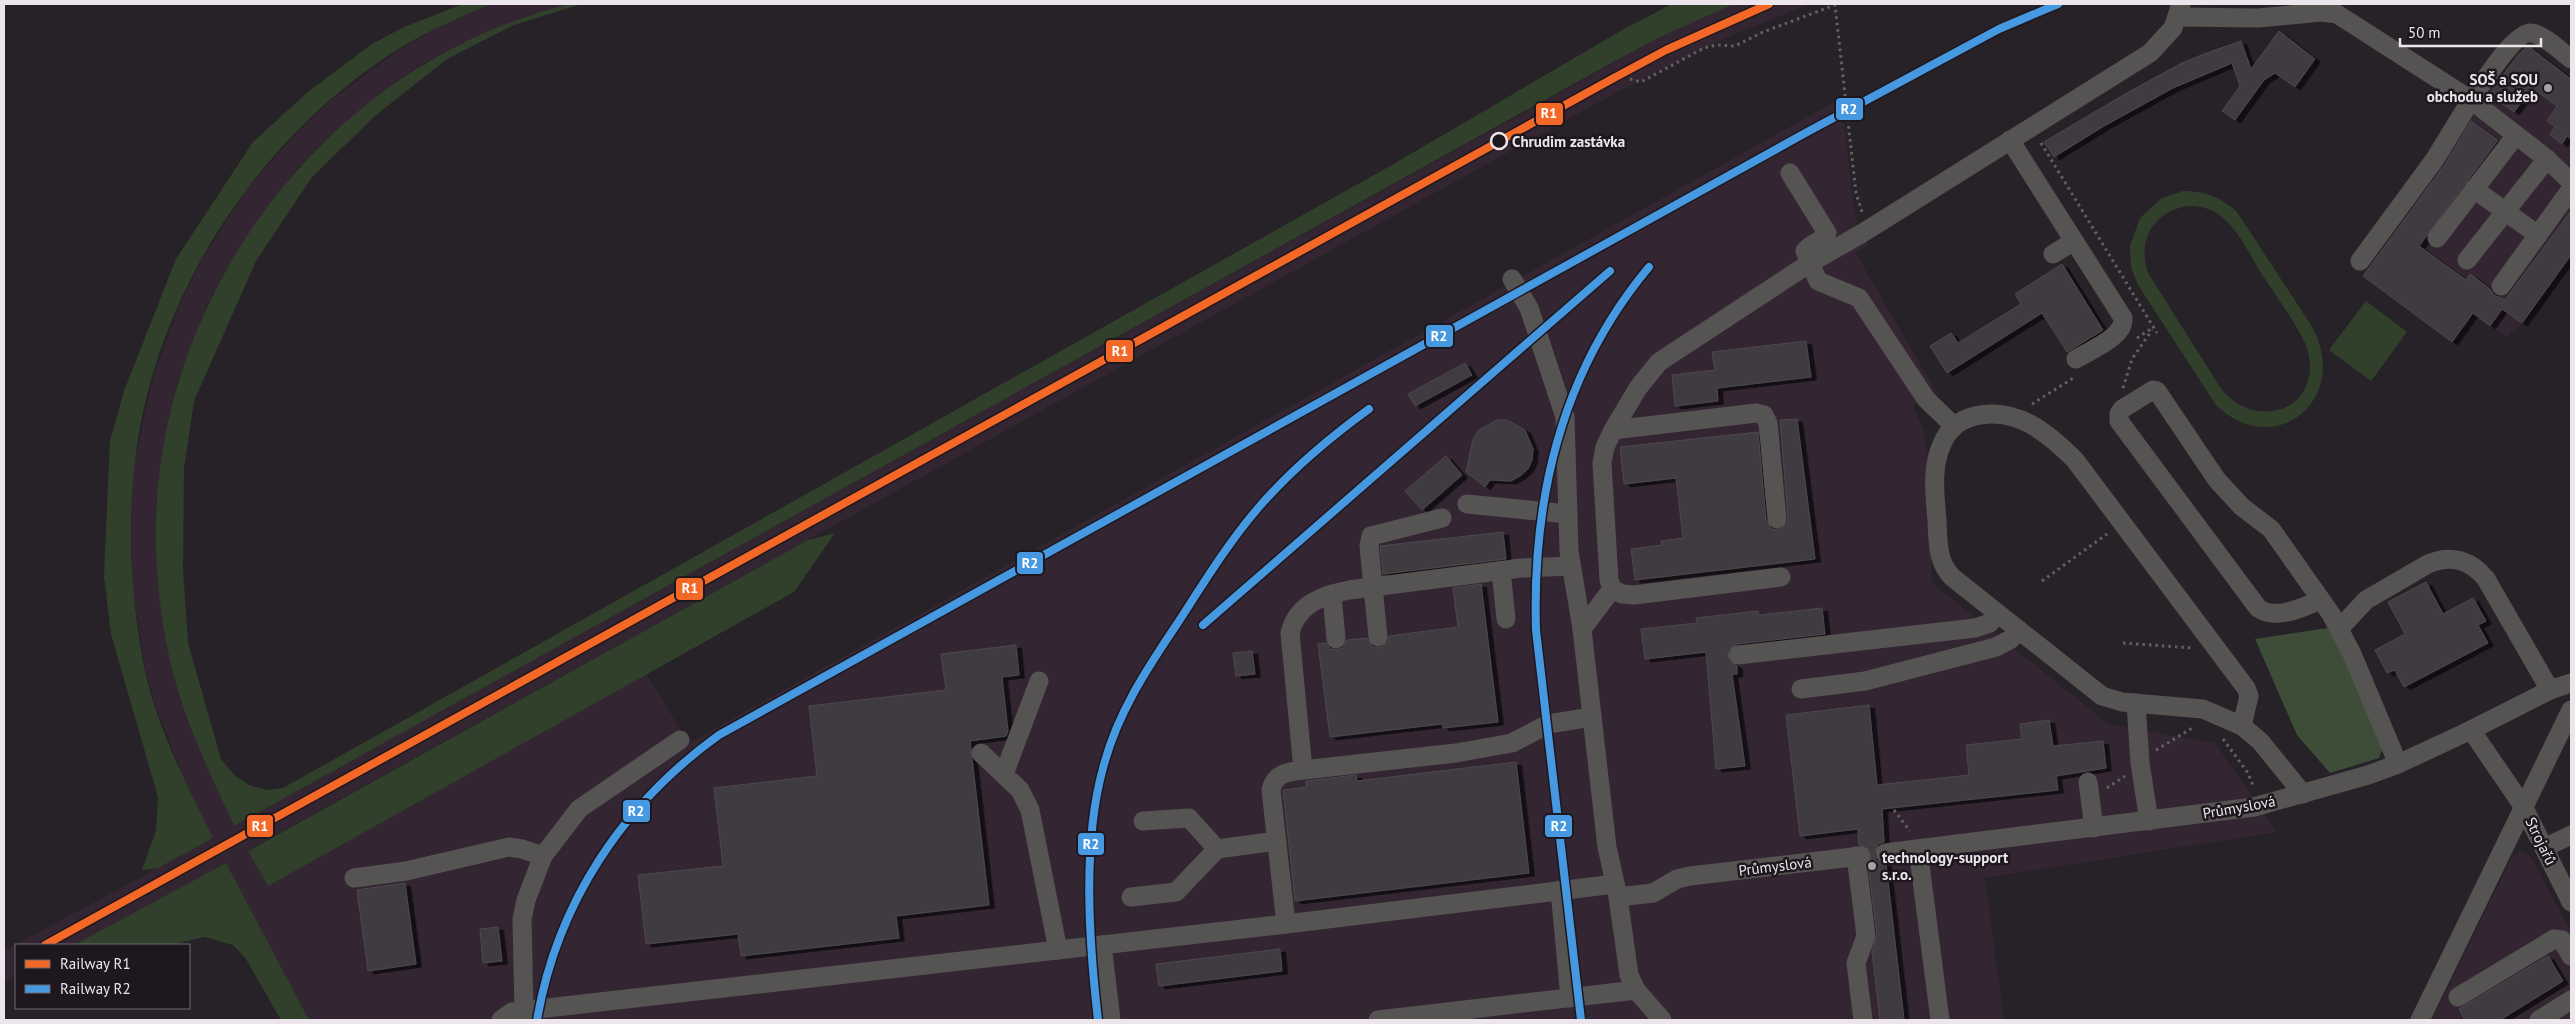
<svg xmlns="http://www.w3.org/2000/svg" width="2575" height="1024" font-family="'PT Sans',sans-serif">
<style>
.built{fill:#332632}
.green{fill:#31402b;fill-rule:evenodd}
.forest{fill:#3d4d38}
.building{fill:#413a40;stroke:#4c484c;filter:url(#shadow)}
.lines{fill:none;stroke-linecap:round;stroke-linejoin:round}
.path{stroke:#636262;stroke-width:3;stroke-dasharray:2.5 4;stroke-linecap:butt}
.minor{stroke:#565453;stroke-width:19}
.rail-1-casing{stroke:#1f171e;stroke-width:11}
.rail-2-casing{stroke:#1f171e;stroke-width:11}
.rail-1{stroke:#f36827;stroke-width:8}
.rail-2{stroke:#4699e1;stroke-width:8}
.poi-dot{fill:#a7a1a6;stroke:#1f171e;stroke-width:2}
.stop-dot{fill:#1f171e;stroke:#ece5eb;stroke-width:2.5}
.labels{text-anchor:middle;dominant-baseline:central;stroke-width:5;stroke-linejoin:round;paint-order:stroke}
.poi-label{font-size:15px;font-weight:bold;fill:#ece5eb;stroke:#1f171e;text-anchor:end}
.stop-label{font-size:15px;font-weight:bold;fill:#ece5eb;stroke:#1f171e;text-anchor:start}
.street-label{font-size:15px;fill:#ece5eb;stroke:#1f171e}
.line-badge{stroke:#1f171e;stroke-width:2}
.badge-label{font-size:14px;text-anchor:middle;font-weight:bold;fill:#fff}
</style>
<defs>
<filter id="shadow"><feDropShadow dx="5.5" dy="3" stdDeviation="0" flood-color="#0009"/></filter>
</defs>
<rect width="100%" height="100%" fill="#272227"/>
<g class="built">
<polygon points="490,4 570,4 521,18 447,51 413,70 347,121 319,146 291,176 225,271 206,307 178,381 161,462 157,501 158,581 170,662 180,697 192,731 234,826 1660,37 1734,4 1809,4 1726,38 1619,91 248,850 268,886 646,674 689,743 1841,98 1856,224 1868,245 1855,252 1937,393 1913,406 1924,432 1929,472 1932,583 2109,724 2215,743 2277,832 1985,878 2004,1020 309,1020 226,863 74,945 16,945 16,976 4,983 4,951 213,838 183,776 155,705 145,668 132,583 131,500 135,459 154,374 183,297 203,258 247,189 301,128 330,101 400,49 436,29"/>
<polygon points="2526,44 2571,79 2571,255 2522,323 2507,337 2473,313 2452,342 2363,276 2449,156 2446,153"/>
<polygon points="2523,851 2532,858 2571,932 2571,1020 2432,1020 2512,857"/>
</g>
<g class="green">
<path d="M463,4H490C459,18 428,31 400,48C259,136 154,295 135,461C127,530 131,598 144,666C156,726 186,783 213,838L158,868L142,870L156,831L158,797L111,634L104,576L110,441L124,391L176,259L253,142L308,92L372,44L404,27Z"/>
<path d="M570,4H582L514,25L447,59L376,115L312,177L256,261L194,401L184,468L183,570L188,643L221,759L235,776L251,786L268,790L283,788L1390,166L1624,29L1672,4H1734L1660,37L1606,66L234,826C215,783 194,742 180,697C168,660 161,620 158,581C134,320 315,66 570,4Z"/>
<path d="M2183,191C2205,191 2221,197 2237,212L2311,325C2353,399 2274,462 2216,405L2138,285L2131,267L2130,246L2140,218L2162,198ZM2187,206C2200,206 2212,208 2222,217C2239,231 2250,255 2261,273C2275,294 2290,315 2302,337C2307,346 2310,356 2310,366C2310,417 2248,427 2220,387L2148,273C2137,241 2153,212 2187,206Z"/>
<polygon points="2366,301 2407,332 2371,381 2329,350"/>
<polygon points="835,533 794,592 268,886 248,851 808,540"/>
<polygon points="226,863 309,1020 281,1020 246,959 233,945 205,937 169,945 74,945"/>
</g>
<polygon class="forest" points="2328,628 2343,651 2383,747 2379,758 2330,773 2297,735 2255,639"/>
<g class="building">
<polygon points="2279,31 2315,59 2295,87 2275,73 2264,80 2235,120 2222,111 2240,86 2232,63 2173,88 2104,126 2054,157 2044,142 2125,94 2182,63 2204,54 2241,41 2251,69"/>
<polygon points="2528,46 2571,79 2571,139 2567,136 2562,144 2550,135 2555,127 2547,121 2557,106 2532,88 2514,112 2489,94 2518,55"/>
<polygon points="2471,121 2498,140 2419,246 2466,280 2470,274 2490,289 2494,295 2505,300 2571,211 2571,255 2522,323 2502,309 2490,326 2473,313 2452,342 2363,276 2444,166"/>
<polygon points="2062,264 2103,330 2067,352 2042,313 1947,373 1930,346 1951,333 1958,343 2021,304 2015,294"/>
<polygon points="1806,341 1811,377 1717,388 1718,401 1675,406 1672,375 1715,370 1712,352"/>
<polygon points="1465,363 1472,375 1415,406 1408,394"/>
<polygon points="1797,419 1815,559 1635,580 1631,549 1662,545 1661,541 1683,538 1676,478 1624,484 1620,447 1758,432 1766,520 1772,529 1779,530 1787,524 1788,518 1780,420"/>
<polygon points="1497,420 1507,420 1525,430 1533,449 1532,460 1528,469 1520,476 1511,481 1490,480 1485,487 1466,472 1473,439 1479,430"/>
<polygon points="1446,456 1462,475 1422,510 1405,491"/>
<polygon points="1503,532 1506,559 1383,574 1380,546"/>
<polygon points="2426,582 2443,614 2473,598 2486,621 2478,625 2488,643 2404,687 2395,670 2387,673 2375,650 2405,634 2388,602"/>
<polygon points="1481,584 1498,722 1443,728 1442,724 1330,737 1318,644 1326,643 1331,649 1337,650 1343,648 1347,640 1367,638 1373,647 1380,648 1388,642 1389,636 1458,627 1453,588"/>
<polygon points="1822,608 1825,634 1737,644 1728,650 1729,661 1737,666 1737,674 1732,674 1745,766 1716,769 1706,652 1645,659 1641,629 1697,623 1696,618 1758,611 1759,615"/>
<polygon points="1016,645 1019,675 1002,677 1008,731 1006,736 970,741 989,905 896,916 899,938 741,956 738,934 646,944 638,875 723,866 714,788 817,776 809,706 946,690 941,654"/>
<polygon points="1252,651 1255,674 1236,676 1233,653"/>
<polygon points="1869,705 1877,785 1969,775 1966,745 2022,739 2020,724 2049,720 2053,746 2103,741 2106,768 2056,776 2058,790 1882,809 1884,842 1878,844 1874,854 1876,860 1886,864 1904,1020 1880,1020 1872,952 1877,935 1868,864 1872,855 1870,850 1859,845 1858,829 1800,836 1786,715"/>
<polygon points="1516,762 1529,873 1295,901 1283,790 1306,787 1306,781 1356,775 1357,781"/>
<polygon points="405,883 416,964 368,971 357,890"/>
<polygon points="498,927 502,961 483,963 480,929"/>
<polygon points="1280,949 1282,971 1159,986 1156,964"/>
<polygon points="2548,956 2563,981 2500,1020 2465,1020 2459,1009"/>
</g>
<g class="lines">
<g class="path">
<polyline points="1630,79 1641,82 1704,48 1716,45 1735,46 1763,32 1835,5 1856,193 1862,212"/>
<polyline points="2041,143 2157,333"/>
<polyline points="2137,338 2154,327"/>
<polyline points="2123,388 2132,359 2152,330"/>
<polyline points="2032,404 2075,377"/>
<polyline points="2042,581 2107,534"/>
<polyline points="2123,643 2193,648"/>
<polyline points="2223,739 2248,773 2254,788"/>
<polyline points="2156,750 2194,727"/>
<polyline points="2107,788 2125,776"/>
<polyline points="1894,810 1910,831"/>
</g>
<g class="minor">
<polyline points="2178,17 2258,18 2322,12 2337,14 2471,100 2435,159 2360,261"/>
<path d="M2571,59C2560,51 2546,36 2532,33C2515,30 2481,86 2471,100L2547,159L2571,182"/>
<path d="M2010,140L2123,318C2125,337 2090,350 2076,359"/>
<polyline points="2474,189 2538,235"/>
<polyline points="2437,238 2516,135"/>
<polyline points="2053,254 2074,241"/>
<polyline points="2467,260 2547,159"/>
<polyline points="1512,279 1529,308 1565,417 1569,551 1582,629 1607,847 1618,897 1629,975 1636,990 1662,1020"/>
<polyline points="2501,286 2571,189"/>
<polyline points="1954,426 1926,399 1859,298 1818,281 1810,263 1861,234 2150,53 2173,28 2181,4"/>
<polyline points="1613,430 1756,413 1764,415 1768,423 1777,519"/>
<polyline points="1467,504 1568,514"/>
<path d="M1571,566L1521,568L1349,590C1323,595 1297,604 1290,633L1303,770L1456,753L1512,743L1548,724L1592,717"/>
<polyline points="1501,571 1506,619"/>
<path d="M1781,577L1634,595L1622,594L1612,589L1609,580L1602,463L1605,447L1613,430L1638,388L1659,362L1810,263L1805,251C1810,243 1822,242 1827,233L1790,173"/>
<polyline points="1332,594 1336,639"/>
<path d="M2320,600C2304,607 2275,621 2258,608L2119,421V414L2122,409L2153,390L2157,391L2217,480L2242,507L2271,529L2331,614L2352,654L2398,764"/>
<polyline points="1582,629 1612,589"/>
<path d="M2339,629L2366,600L2428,564C2451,554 2471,560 2486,579L2550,690"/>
<polyline points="1378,637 1369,546 1371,536 1442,518"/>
<polyline points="1738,655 1975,628 1990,623 1997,614"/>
<polyline points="1801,689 1865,681 1996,647 2011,639 2019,630"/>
<polyline points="2136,703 2140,763 2149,821"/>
<path d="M2242,726L2203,709L2122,702L2102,696L1952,577C1937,562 1938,541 1937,520C1935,496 1931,467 1942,444C1948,429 1959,420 1975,416C2016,406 2048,433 2075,460L2246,688L2249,696L2242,726L2260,741L2303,794"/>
<polyline points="2471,730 2523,806 2571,902"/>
<polyline points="981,753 1020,790 1030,810 1058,950"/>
<polyline points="1004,774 1039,681"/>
<polyline points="2088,782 2094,828"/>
<polyline points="2544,848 2571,835"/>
<polyline points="1217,849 1277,841"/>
<polyline points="1918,849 1940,1020"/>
<polyline points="1885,853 2254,807 2368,775 2398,764 2471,730 2550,690 2571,683"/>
<polyline points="1856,856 1866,936 1856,963 1863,1020"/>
<polyline points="354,878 406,871 509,847 522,849 543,856"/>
<polyline points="1560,890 1570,998"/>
<polyline points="1131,897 1176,892 1217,849 1189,818 1143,821"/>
<polyline points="1618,897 1653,893 1677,879 1690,876 1861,856"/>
<path d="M1286,924L1271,790C1275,773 1287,772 1303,770"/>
<polyline points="1102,945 1111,1020"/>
<polyline points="2458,997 2554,939 2562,940 2571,956"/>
<polyline points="524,1011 522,919 526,900 543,856 579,809 680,740"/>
<polyline points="501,1020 512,1012 1286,924 1615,884"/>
<polyline points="1378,1020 1636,990"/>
<polyline points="2420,1020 2571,710"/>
<polyline points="2539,1020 2571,1000"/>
</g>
<g class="rail-1-casing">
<polyline id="rail-1" points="45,945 1612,79 1666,50 1769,4"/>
</g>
<g class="rail-2-casing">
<g id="rail-2">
<polyline points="1203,625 1610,271"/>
<path d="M537,1020C557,903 623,804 719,735L1809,131L1999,29L2058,4"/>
<path d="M1098,1020C1089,942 1082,844 1103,768C1117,714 1146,670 1177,624C1203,584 1228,543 1259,507C1292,469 1329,438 1369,409"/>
<path d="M1581,1020L1536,630C1532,497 1562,371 1649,267"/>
</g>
</g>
<use href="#rail-1" class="rail-1"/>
<use href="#rail-2" class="rail-2"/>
</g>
<g class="poi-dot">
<circle cx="2548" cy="88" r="5"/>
<circle cx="1872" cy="866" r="5"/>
</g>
<circle class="stop-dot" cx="1499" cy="141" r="8"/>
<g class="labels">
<g class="poi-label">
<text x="2538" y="79">SOŠ a SOU<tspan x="2538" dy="17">obchodu a služeb</tspan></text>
<text x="1882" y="857" text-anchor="start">technology-support<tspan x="1882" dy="17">s.r.o.</tspan></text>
</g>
<g class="stop-label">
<text x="1512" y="141">Chrudim zastávka</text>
</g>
<g class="street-label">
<text transform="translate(2239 807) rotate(-10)">Průmyslová</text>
<text transform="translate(2541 841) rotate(64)">Strojařů</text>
<text transform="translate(1775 866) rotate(-7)">Průmyslová</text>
</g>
</g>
<g class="line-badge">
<rect x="1835" y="97" width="29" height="24" rx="5" fill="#4699e1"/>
<rect x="1535" y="102" width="29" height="24" rx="5" fill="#f36827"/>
<rect x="1425" y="324" width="29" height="24" rx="5" fill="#4699e1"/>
<rect x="1105" y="339" width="29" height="24" rx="5" fill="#f36827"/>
<rect x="1016" y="551" width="28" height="24" rx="5" fill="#4699e1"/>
<rect x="675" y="577" width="29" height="24" rx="5" fill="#f36827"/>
<rect x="622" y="799" width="29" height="24" rx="5" fill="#4699e1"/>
<rect x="1544" y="814" width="29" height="24" rx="5" fill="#4699e1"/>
<rect x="246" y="814" width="28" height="24" rx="5" fill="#f36827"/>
<rect x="1077" y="832" width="28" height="24" rx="5" fill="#4699e1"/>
</g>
<g class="badge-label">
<text x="1849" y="114">R2</text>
<text x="1549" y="118">R1</text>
<text x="1439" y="341">R2</text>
<text x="1120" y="356">R1</text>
<text x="1030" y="568">R2</text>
<text x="690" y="593">R1</text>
<text x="636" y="816">R2</text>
<text x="1559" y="831">R2</text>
<text x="260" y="831">R1</text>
<text x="1091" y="849">R2</text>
</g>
<rect width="2575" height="1024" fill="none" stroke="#ece5eb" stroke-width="10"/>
<rect x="15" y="944" width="175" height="65" fill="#1f171e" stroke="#716970"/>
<rect x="25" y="960" width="25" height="8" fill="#f36827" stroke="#716970"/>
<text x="60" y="969" font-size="15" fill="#ece5eb">Railway R1</text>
<rect x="25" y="985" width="25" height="8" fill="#4699e1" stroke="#716970"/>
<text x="60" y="994" font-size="15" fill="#ece5eb">Railway R2</text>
<path d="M2400 38v8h141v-8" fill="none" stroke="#ece5eb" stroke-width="2.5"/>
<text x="2408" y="38" font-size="15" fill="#ece5eb" stroke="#1f171e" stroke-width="4" paint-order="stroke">50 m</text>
</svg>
